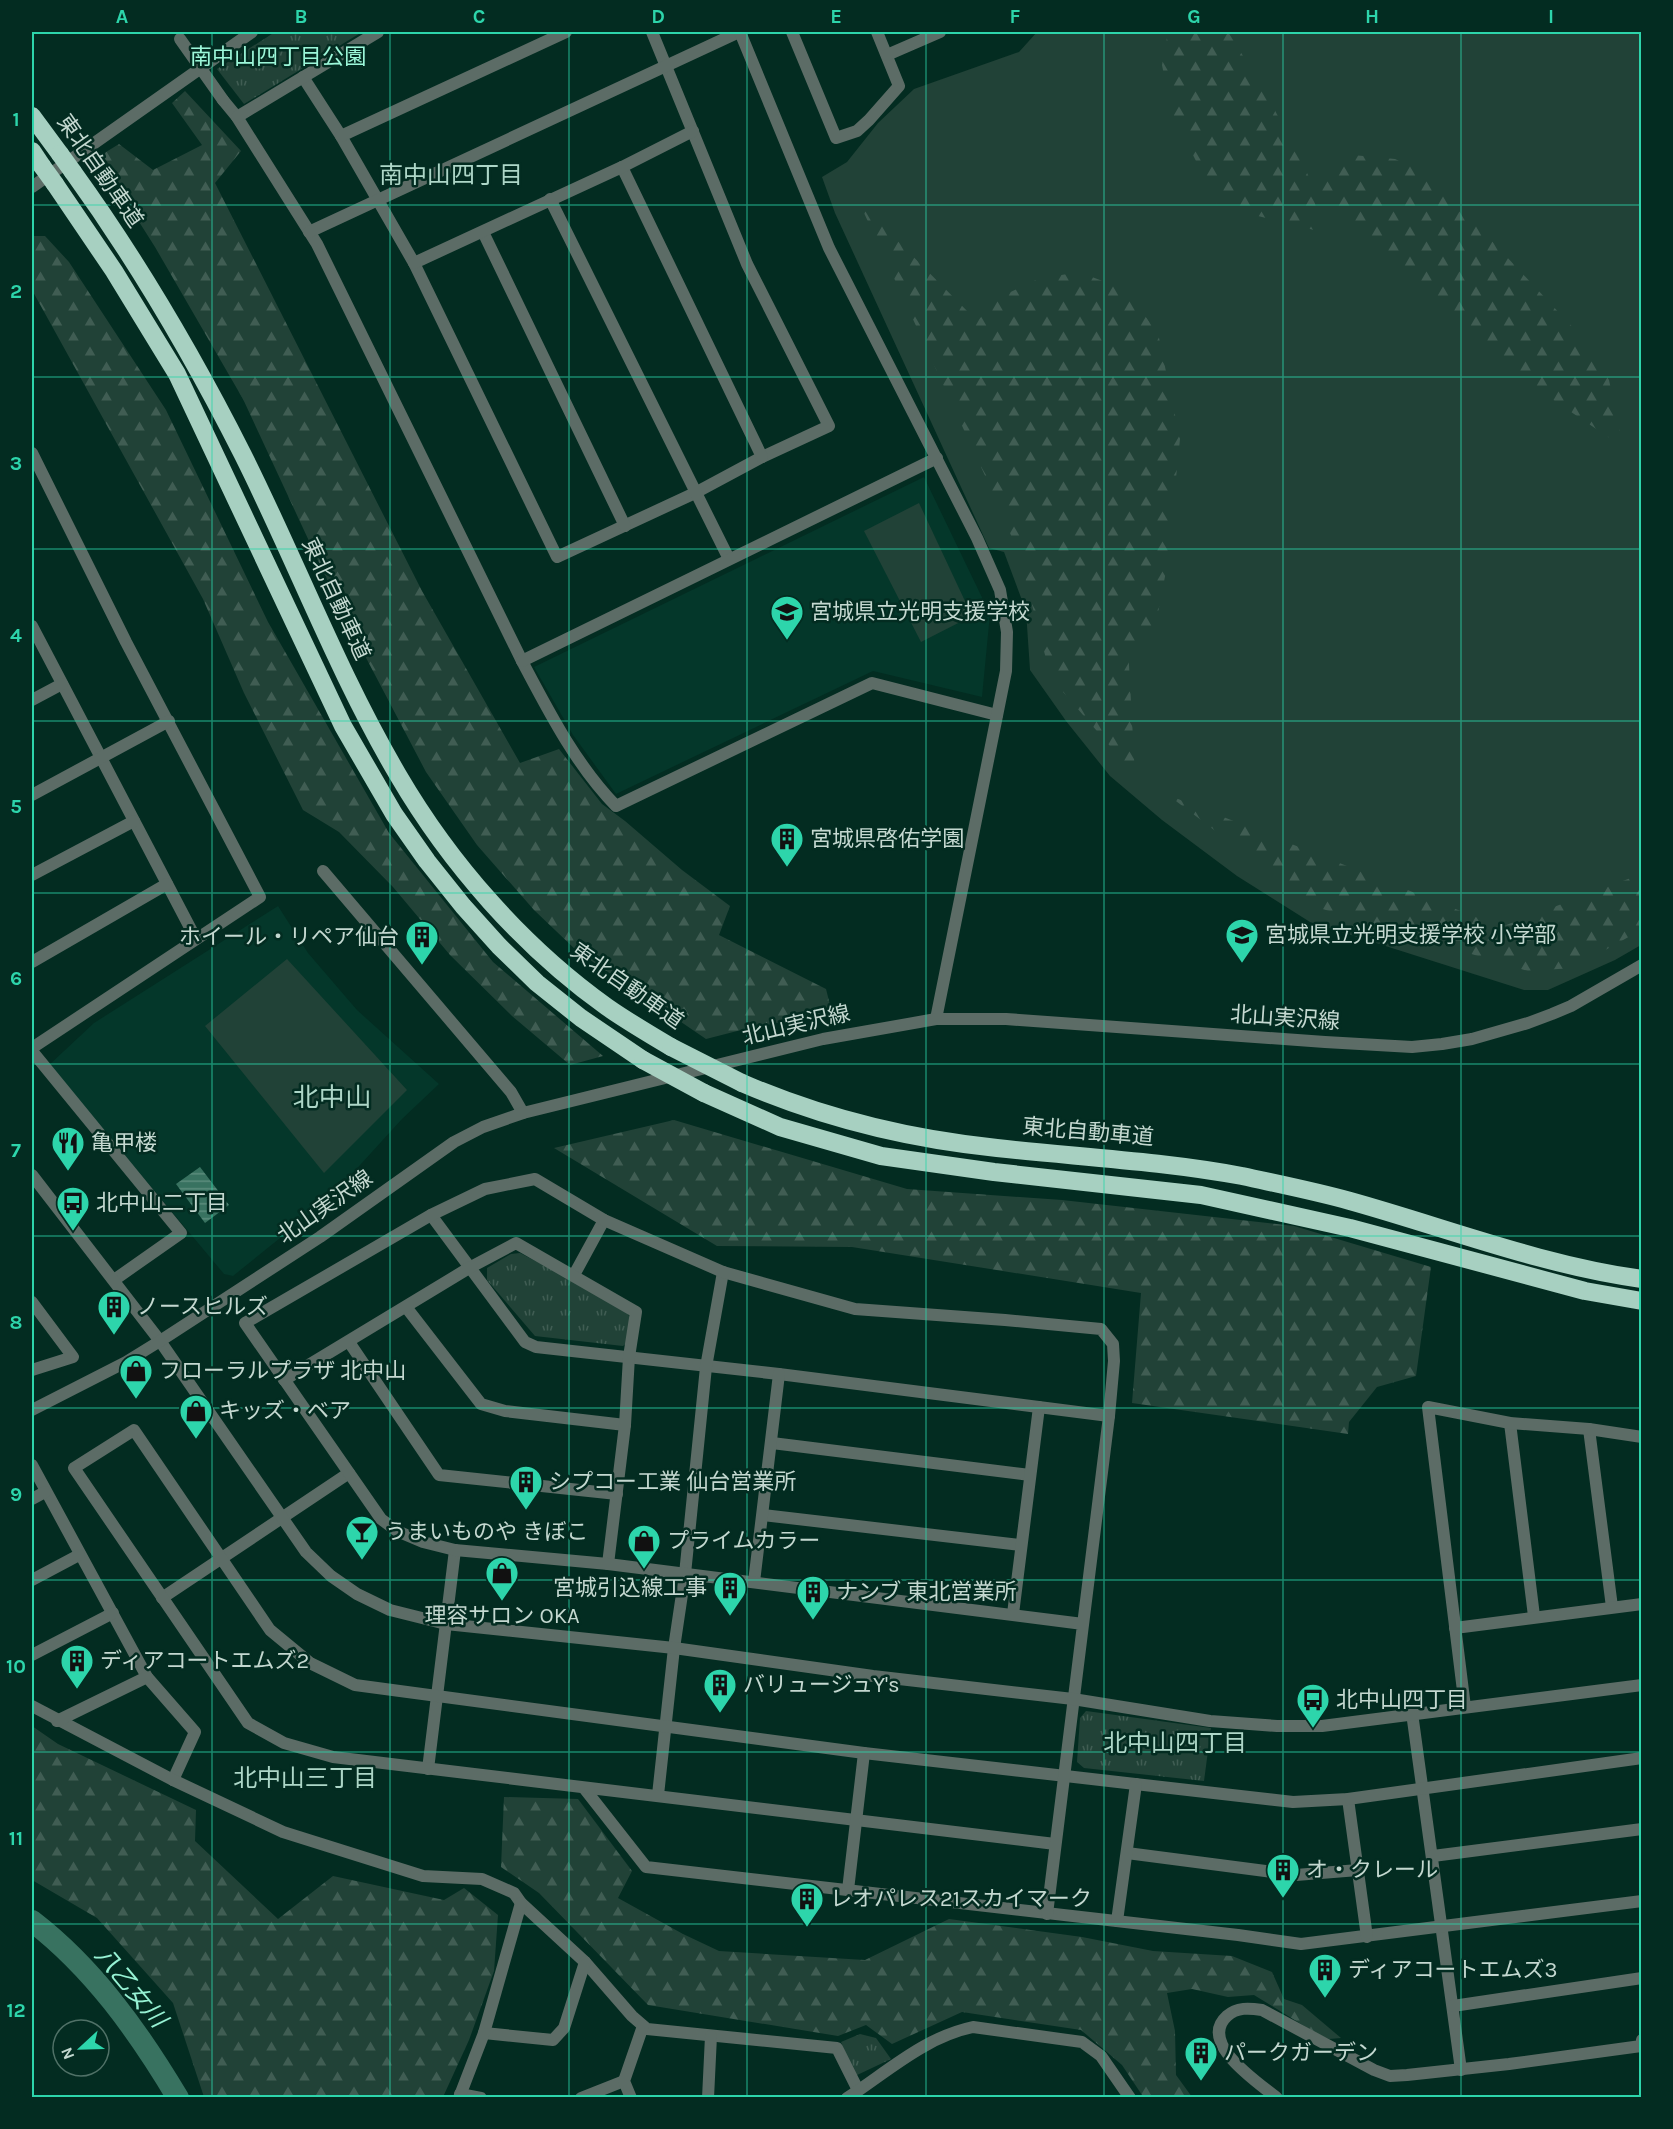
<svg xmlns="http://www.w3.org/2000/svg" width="1673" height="2129" font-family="Karla,'Noto Sans JP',sans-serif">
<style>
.built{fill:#04372a}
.grass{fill:#214237}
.forest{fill:url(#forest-firs)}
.park{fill:url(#park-tufts)}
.water{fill:url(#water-rules)}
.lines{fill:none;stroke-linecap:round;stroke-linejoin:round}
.river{stroke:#387260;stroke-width:22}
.minor{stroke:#5c6c66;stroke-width:12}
.tertiary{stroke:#5c6c66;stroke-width:12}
.motorway{stroke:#a7d0c1;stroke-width:18}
.minor-bridge{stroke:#5c6c66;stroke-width:12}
.motorway-bridge{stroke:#a7d0c1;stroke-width:18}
.grid{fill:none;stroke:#2dd5ab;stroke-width:1.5;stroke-opacity:0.55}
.labels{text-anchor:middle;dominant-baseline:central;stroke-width:5;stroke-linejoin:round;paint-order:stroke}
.park-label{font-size:22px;fill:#9cf7d9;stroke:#032c21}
.street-label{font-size:22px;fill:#c4d8d0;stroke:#032c21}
.poi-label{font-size:22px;fill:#c4d8d0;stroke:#032c21;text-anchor:start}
.neighbourhood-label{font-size:24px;fill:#add6c7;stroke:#032c21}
.water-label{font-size:24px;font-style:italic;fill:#97f2d4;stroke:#032c21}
.quarter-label{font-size:26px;fill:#add6c7;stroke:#032c21}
.neatline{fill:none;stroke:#2dd5ab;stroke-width:2}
.grid-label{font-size:20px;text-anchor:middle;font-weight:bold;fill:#2dd5ab}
</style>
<defs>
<pattern id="forest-firs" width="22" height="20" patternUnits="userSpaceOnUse" patternTransform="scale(1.5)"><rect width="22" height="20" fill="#214237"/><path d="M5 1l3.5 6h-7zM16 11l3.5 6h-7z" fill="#405d53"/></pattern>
<pattern id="park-tufts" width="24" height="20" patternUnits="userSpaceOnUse" patternTransform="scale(1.5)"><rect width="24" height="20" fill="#214237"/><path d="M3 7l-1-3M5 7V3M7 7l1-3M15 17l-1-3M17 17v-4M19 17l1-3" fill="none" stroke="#405d53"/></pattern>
<pattern id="water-rules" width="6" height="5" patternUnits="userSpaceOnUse" patternTransform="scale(1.5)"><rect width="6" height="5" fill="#387260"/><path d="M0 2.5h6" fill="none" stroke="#5c8c7d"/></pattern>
</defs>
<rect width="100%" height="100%" fill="#032c21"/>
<g class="built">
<polygon points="924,477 990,614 982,697 873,671 616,794 573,735 534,667"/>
<polygon points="278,906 308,953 357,1010 439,1084 402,1119 330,1198 233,1276 224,1274 49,1065 94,1023"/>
</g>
<g class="grass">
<polygon points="1037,32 1641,32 1641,945 1615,960 1548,990 1524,990 1310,922 1237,876 1162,820 1110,776 1066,721 1030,670 1026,611 1004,552 989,548 835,213 822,177 847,162 878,123 914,89 1019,52"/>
<polygon points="919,503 972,616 921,642 864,531"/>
<polygon points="287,959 407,1090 324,1173 205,1026"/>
</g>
<g class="forest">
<polygon points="1168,32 1228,32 1265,91 1308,175 1322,232 1218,206 1171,110 1162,65"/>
<polygon points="185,91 241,151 215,183 422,591 520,763 559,749 602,804 625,821 682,870 730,906 719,935 826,989 832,1013 745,1029 706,1039 577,951 534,910 477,845 426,772 342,612 243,399 155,247 98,157 119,144 153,170 202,145 172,103"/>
<polygon points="1342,154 1395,159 1438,179 1476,224 1578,333 1609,380 1623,447 1488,356 1314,184"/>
<polygon points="859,202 977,321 1002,296 1038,279 1079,272 1113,285 1133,300 1158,333 1180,439 1167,566 1158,613 1147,639 1128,647 1135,775 1051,678 1019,555 999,506"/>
<polygon points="32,236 45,236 69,262 166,410 268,622 389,833 493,962 603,1056 570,1065 512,1016 450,955 393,887 339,832 303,810 244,693 203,599 32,290"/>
<polygon points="1168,795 1501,927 1636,876 1641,872 1641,930 1573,968 1528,971 1316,907"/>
<polygon points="674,1120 907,1189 1062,1200 1294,1226 1431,1267 1416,1376 1377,1387 1349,1422 1348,1434 1132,1403 1141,1293 852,1247 717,1246 554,1148"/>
<polygon points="32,1726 58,1744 196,1810 195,1841 278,1919 333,1876 444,1900 464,1888 498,1915 494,1971 469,2040 443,2097 204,2097 173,2003 97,1918 32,1880"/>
<polygon points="504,1797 578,1799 632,1871 618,1898 683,1934 719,1951 865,1960 949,1919 1082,1937 1153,1951 1232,1956 1272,1972 1284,1999 1302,2005 1341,2038 1329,2039 1314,2032 1254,1995 1228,1997 1192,1989 1167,1993 1175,2031 1176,2075 1192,2097 1144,2098 1122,2065 1081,2030 962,2012 892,2044 866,2025 838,2036 648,2005 539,1893 501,1867"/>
</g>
<g class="park">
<polygon points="275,32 362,32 244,104 217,69"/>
<polygon points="520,1253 627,1309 630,1320 630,1340 623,1346 535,1336 487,1280 487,1268 511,1254"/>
<polygon points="1086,1711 1211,1728 1204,1781 1084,1768 1077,1762 1080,1718"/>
<polygon points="860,2034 876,2038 891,2059 855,2076 841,2042"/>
</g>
<polygon class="water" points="200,1167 229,1205 205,1223 176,1184"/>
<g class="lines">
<path class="river" d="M32,1921C93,1968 138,2031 178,2098"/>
<g class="minor">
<polyline points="792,32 836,138 857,131 869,120 899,86 877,32"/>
<polyline points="887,55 940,32"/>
<polyline points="303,77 341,136 414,263 557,557 695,493 762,457 829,426 747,264 652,32"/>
<path d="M223,100L237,117L317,244L522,661C549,712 576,765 616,806L872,683L997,715"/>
<polyline points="237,117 378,32"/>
<polyline points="341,136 566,32"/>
<polyline points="622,167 762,457"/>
<polyline points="550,199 729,559"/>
<polyline points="309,232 739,32"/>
<polyline points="483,232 625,526"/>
<polyline points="414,263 622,167 693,131"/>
<polyline points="32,453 126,642 260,897 32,1048"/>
<polyline points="32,626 196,939"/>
<polyline points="522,661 937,458"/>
<polyline points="32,700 62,684"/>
<polyline points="32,795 169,721"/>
<polyline points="323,871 511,1092 523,1113"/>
<polyline points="32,875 134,821"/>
<polyline points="32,962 167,884"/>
<polyline points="32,1051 181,1233 114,1280"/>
<polyline points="431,1215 525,1342 536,1347 779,1374 1109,1416"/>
<polyline points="574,1275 604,1220"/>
<polyline points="32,1302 73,1357 32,1370"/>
<polyline points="406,1307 481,1404 505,1411 625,1425"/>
<polyline points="349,1342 439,1475 617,1494"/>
<polyline points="284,1380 469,1268 516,1243 636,1312 629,1357 625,1425 608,1564"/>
<polyline points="1510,1423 1534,1616"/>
<polyline points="1589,1429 1612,1607"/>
<polyline points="772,1443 1030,1475"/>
<polyline points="32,1465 147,1677 195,1732 173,1780"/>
<polyline points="32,1499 45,1492"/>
<polyline points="763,1515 1020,1545"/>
<polyline points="32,1580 79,1555"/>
<polyline points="754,1582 779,1374"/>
<polyline points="162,1598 349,1473"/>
<polyline points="1013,1614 1039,1407"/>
<polyline points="1455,1628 1642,1604"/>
<polyline points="32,1655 113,1613"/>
<polyline points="32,1706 173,1780 283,1832 423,1876 482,1879 514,1893 521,1903 585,1962 632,2016 647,2029 837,2048 858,2090"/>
<polyline points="1465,1707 1428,1407 1510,1423 1589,1429 1642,1437"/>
<polyline points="1412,1713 1461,2070"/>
<polyline points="57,1721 147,1677"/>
<polyline points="428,1769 455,1550"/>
<polyline points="584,1788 646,1867 1238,1935 1301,1944 1642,1901"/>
<polyline points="658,1795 674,1648 685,1574 706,1367 723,1272"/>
<polyline points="1348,1799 1367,1937"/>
<polyline points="1055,1844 333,1757 284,1743 248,1723 74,1468 134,1430 270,1630 310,1663 355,1685 864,1753 1293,1802 1348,1799 1642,1758"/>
<polyline points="1127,1853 1296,1875 1358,1870"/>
<polyline points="1433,1856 1642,1829"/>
<polyline points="848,1890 864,1753"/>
<polyline points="1047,1914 1109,1416 1114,1361 1113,1344 1101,1329 1005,1320 855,1309 723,1272 604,1220 535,1179 485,1189 431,1215 245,1323 381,1519 397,1531 423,1542 455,1550 608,1564 1083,1624"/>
<polyline points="1117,1921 1136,1784"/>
<polyline points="1453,2006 1642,1978"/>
<polyline points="484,2033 553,2040 564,2028 585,1962"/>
<polyline points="460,2094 481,2098"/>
<polyline points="459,2098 484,2033 521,1903"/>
<polyline points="581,2098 624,2081"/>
<polyline points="631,2098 624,2081 643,2026"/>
<polyline points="708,2098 711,2036"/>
<path d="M847,2098C887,2072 925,2037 973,2027L1082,2042L1101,2056L1130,2098"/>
<path d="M1277,2098C1259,2083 1197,2043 1227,2016C1237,2007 1249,2008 1262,2010L1374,2070L1390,2076L1407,2075L1509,2064L1641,2046L1642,2040"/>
</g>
<g class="tertiary">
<polyline points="740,32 829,248 977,538 1000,590 1007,632 1006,671 936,1019"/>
<polyline points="32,187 252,32"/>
<polyline points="32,1175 160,1341 306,1552 331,1576 357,1594 390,1610 446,1624 674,1648 873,1676 1073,1699 1210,1721 1277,1726 1322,1726 1642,1685"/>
<polyline points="32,1410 126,1362 160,1341 320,1237 454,1142 483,1127 523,1113 823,1039 936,1019 1006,1019 1325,1042 1412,1047 1442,1044 1472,1039 1528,1023 1552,1014 1571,1006 1642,965"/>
</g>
<g class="motorway">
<polyline points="32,116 60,154"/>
<polyline points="32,151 42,166"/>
<path d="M73,172C138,262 193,356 243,455C296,561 338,673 398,775C450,864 523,947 607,1007C627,1021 649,1034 671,1047"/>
<polyline points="55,184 114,271 177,374 343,726 394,814 427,861 463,906 499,946 537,983 581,1018 643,1060"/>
<path d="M742,1083C823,1118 909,1139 997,1148C1079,1157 1161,1161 1242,1176C1278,1184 1314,1191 1350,1201C1447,1228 1541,1265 1642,1279"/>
<polyline points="704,1093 780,1127 881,1156 994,1172 1201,1195 1350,1228 1585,1291 1642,1301"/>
</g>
<polyline class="minor-bridge" points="180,39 223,100"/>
<g class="motorway-bridge">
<polyline points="60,154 73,172"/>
<polyline points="42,166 55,184"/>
<polyline points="671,1047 742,1083"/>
<polyline points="643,1060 704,1093"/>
</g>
</g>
<path class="grid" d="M212,32V2098M390,32V2098M569,32V2098M747,32V2098M926,32V2098M1104,32V2098M1283,32V2098M1461,32V2098M32,205H1642M32,377H1642M32,549H1642M32,721H1642M32,893H1642M32,1064H1642M32,1236H1642M32,1408H1642M32,1580H1642M32,1752H1642M32,1924H1642"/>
<defs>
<g id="school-pin" transform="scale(1.725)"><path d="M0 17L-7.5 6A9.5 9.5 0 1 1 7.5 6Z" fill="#2dd5ab" stroke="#032c21"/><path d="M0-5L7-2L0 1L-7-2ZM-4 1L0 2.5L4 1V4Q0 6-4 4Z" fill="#111"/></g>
<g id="building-pin" transform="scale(1.725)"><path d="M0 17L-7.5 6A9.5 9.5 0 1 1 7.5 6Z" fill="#2dd5ab" stroke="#032c21"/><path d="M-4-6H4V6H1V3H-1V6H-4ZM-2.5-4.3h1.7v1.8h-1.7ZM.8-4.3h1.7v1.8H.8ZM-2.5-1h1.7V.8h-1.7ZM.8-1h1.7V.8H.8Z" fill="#111"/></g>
<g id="restaurant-pin" transform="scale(1.725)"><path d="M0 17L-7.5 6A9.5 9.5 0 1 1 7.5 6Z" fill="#2dd5ab" stroke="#032c21"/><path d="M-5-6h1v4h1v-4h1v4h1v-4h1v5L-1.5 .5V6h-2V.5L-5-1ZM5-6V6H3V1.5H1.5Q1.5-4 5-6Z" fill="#111"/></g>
<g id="bus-pin" transform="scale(1.725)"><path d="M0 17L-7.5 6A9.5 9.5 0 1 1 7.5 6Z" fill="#2dd5ab" stroke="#032c21"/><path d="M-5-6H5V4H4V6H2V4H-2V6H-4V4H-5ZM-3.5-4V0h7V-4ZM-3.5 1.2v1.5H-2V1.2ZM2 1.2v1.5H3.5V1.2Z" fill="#111"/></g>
<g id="shop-pin" transform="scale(1.725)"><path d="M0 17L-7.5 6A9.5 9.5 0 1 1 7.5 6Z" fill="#2dd5ab" stroke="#032c21"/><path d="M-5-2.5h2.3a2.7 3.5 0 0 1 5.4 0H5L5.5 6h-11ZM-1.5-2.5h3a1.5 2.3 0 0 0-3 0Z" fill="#111"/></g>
<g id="bar-pin" transform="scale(1.725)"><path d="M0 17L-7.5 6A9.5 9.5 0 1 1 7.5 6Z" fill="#2dd5ab" stroke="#032c21"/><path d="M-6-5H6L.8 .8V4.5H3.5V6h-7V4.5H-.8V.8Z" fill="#111"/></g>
</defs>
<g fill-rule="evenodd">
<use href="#school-pin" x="787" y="612"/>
<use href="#building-pin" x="787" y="839"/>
<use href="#school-pin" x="1242" y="935"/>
<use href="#building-pin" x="422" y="937"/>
<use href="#restaurant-pin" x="68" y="1143"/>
<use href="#bus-pin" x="73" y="1203"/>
<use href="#building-pin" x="114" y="1307"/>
<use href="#shop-pin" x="136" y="1371"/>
<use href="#shop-pin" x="196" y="1411"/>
<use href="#building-pin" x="526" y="1482"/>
<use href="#bar-pin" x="362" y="1532"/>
<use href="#shop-pin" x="644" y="1541"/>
<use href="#shop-pin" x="502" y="1573"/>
<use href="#building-pin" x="730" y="1588"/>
<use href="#building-pin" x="813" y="1592"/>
<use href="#building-pin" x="77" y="1661"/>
<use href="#building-pin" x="720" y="1685"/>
<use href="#bus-pin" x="1313" y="1700"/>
<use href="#building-pin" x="1283" y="1870"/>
<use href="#building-pin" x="807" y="1899"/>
<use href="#building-pin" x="1325" y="1970"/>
<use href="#building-pin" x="1201" y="2053"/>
</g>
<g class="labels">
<g class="park-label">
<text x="278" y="57">南中山四丁目公園</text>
</g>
<g class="street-label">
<text transform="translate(100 171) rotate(55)">東北自動車道</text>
<text transform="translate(336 599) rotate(65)">東北自動車道</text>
<text transform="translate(627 986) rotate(35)">東北自動車道</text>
<text transform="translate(1285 1018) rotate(4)">北山実沢線</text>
<text transform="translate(796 1025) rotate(-13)">北山実沢線</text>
<text transform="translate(1088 1132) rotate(5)">東北自動車道</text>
<text transform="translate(325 1207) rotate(-35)">北山実沢線</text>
</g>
<g class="poi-label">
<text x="810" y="612">宮城県立光明支援学校</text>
<text x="810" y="839">宮城県啓佑学園</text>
<text x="1265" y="935">宮城県立光明支援学校 小学部</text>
<text x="399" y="937" text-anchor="end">ホイール・リペア仙台</text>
<text x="91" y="1143">亀甲楼</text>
<text x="96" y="1203">北中山二丁目</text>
<text x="137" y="1307">ノースヒルズ</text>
<text x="159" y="1371">フローラルプラザ 北中山</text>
<text x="219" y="1411">キッズ・ベア</text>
<text x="549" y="1482">シプコー工業 仙台営業所</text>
<text x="385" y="1532">うまいものや きぼこ</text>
<text x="667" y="1541">プライムカラー</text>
<text x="707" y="1588" text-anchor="end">宮城引込線工事</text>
<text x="836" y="1592">ナンブ 東北営業所</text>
<text x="502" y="1616" text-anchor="middle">理容サロン OKA</text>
<text x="100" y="1661">ディアコートエムズ2</text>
<text x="743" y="1685">バリュージュY's</text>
<text x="1336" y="1700">北中山四丁目</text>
<text x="1306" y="1870">オ・クレール</text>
<text x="830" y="1899">レオパレス21スカイマーク</text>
<text x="1348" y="1970">ディアコートエムズ3</text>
<text x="1224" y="2053">パークガーデン</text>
</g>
<g class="neighbourhood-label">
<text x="451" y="175">南中山四丁目</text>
<text x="1175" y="1743">北中山四丁目</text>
<text x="305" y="1778">北中山三丁目</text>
</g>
<g class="water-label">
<text transform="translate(131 1987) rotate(50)">八乙女川</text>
</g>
<g class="quarter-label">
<text x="332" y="1097">北中山</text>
</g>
</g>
<rect width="1673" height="2129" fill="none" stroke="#032c21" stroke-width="66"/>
<g transform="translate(81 2048) rotate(248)"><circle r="28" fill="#032c21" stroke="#507167" stroke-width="1.5"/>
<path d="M0-4.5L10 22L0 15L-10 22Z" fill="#2dd5ab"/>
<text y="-9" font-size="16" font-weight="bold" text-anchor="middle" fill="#c4d8d0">N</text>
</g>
<rect x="33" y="33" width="1607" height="2063" class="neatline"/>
<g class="grid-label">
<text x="122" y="23">A</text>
<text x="301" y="23">B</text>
<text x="479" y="23">C</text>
<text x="658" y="23">D</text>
<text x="836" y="23">E</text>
<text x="1015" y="23">F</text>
<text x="1194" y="23">G</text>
<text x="1372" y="23">H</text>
<text x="1551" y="23">I</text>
<text x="16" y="126">1</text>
<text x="16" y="298">2</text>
<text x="16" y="470">3</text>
<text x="16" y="642">4</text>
<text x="16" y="813">5</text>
<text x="16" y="985">6</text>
<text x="16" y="1157">7</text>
<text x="16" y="1329">8</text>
<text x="16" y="1501">9</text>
<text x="16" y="1673">10</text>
<text x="16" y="1845">11</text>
<text x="16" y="2017">12</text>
</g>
</svg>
